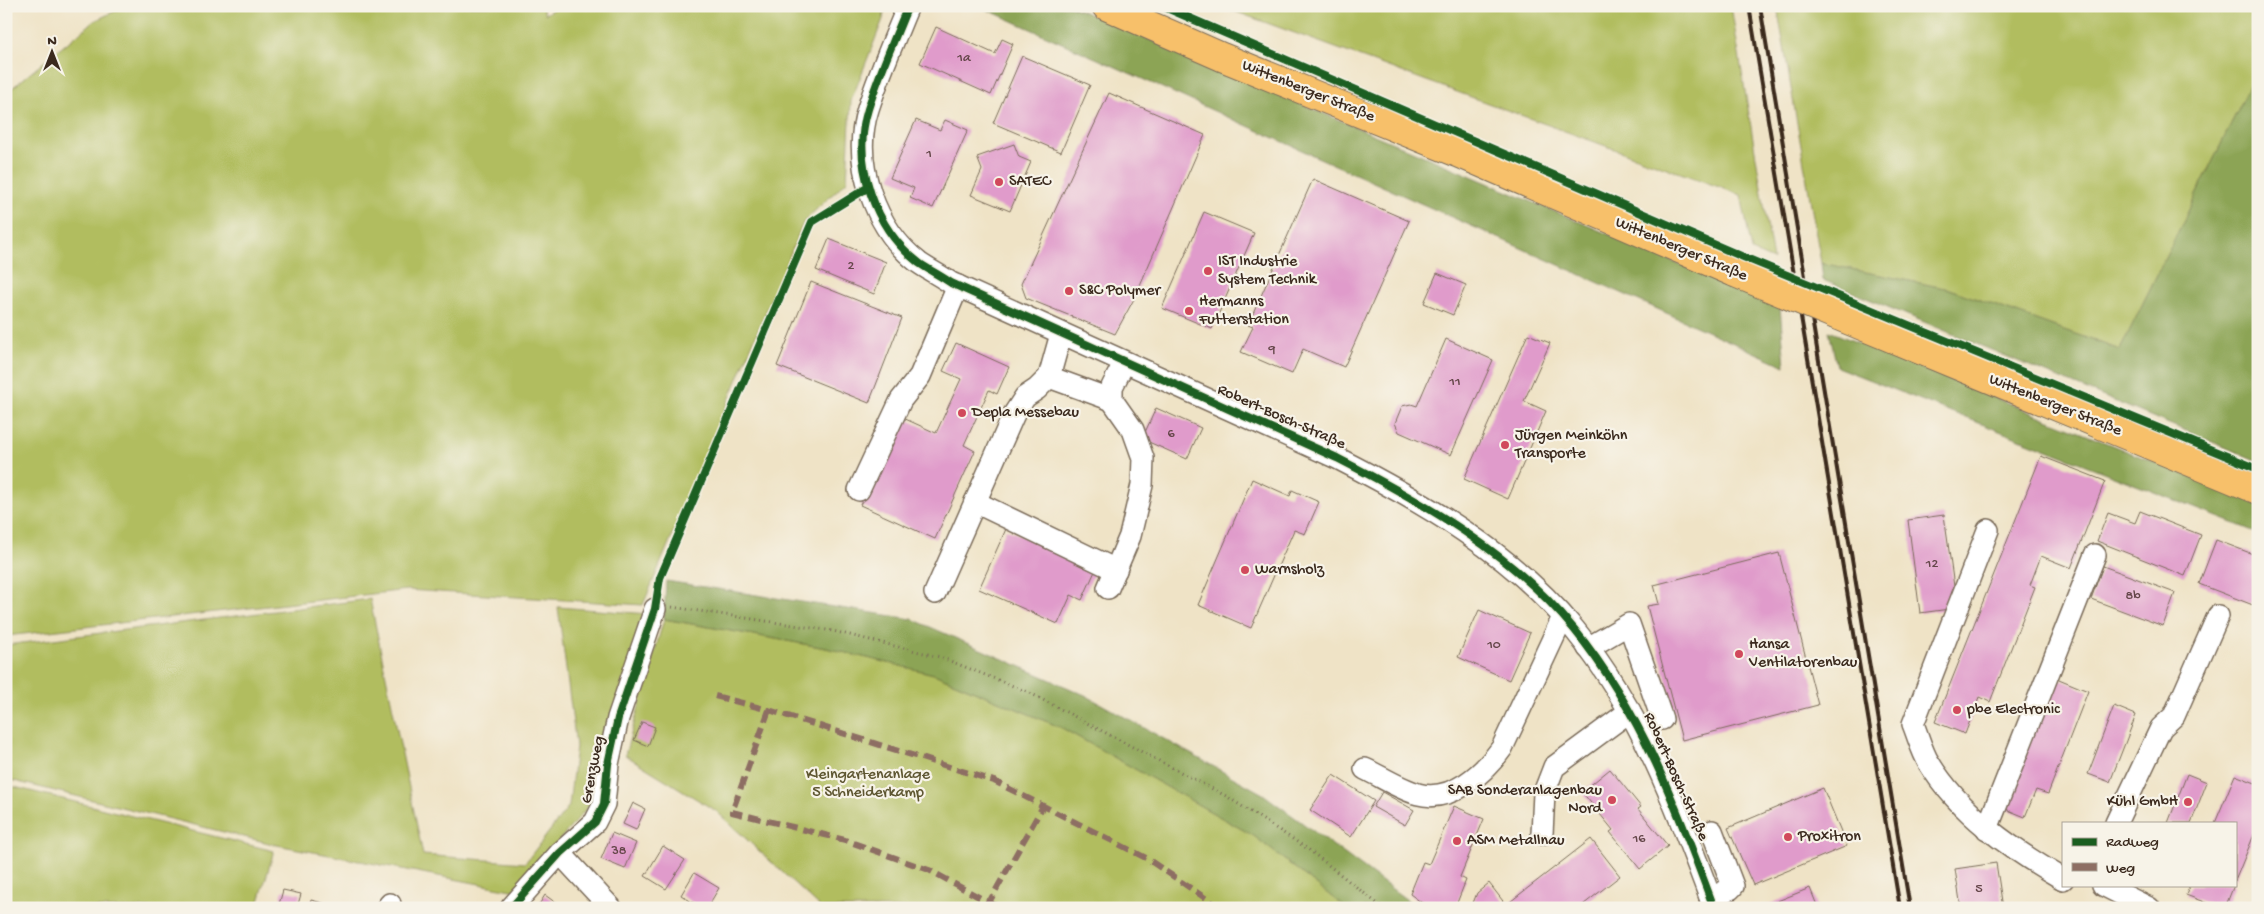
<svg xmlns="http://www.w3.org/2000/svg" width="2264" height="914" font-family="'Gochi Hand',sans-serif">
<style>
.green{fill:#b1bd5e;stroke:#76743e}
.forest{fill:#8ca455;stroke:#64673a}
.building{fill:#e09bcb}
.lines{fill:none;stroke-linecap:round;stroke-linejoin:round}
.minor-casing{stroke:#7a6b59;stroke-width:24}
.major-casing{stroke:#7a6b59;stroke-width:30}
.path{stroke:#7a6b59;stroke-width:3;stroke-dasharray:1 4;stroke-linecap:butt}
.minor{stroke:#fff;stroke-width:21}
.major{stroke:#f7c06b;stroke-width:28}
.rail{stroke:#3b2a1e;stroke-width:4}
.major-bridge-casing{stroke:#7a6b59;stroke-width:30;stroke-linecap:butt}
.major-bridge{stroke:#f7c06b;stroke-width:28}
.quiet{stroke:#8d6e63;stroke-width:6;stroke-dasharray:12 6;stroke-linecap:butt}
.cycleway-casing{stroke:#f7f3e8;stroke-width:11}
.cycleway{stroke:#1b5e20;stroke-width:8}
.poi-dot{fill:#d1495b;stroke:#f7f3e8;stroke-width:2}
.labels{text-anchor:middle;dominant-baseline:central;stroke-width:4.5;stroke-linejoin:round;paint-order:stroke}
.number-label{font-size:14px;fill:#644649}
.street-label{font-size:16px;fill:#3b2a1e;stroke:#f7f3e8}
.poi-label{font-size:16px;fill:#3b2a1e;stroke:#f7f3e8;text-anchor:start}
.park-label{font-size:16px;fill:#5e5631;stroke:#f7f3e8}
</style>
<rect width="100%" height="100%" fill="#f7f3e8"/>
<filter id="ink" filterUnits="userSpaceOnUse"><feTurbulence type="fractalNoise" baseFrequency=".02" numOctaves="2"/><feDisplacementMap in="SourceGraphic" scale="10" xChannelSelector="R" yChannelSelector="G"/><feConvolveMatrix kernelMatrix="1 2 1 2 8 2 1 2 1" color-interpolation-filters="sRGB"/></filter>
<filter id="wash" filterUnits="userSpaceOnUse"><feTurbulence type="fractalNoise" baseFrequency=".0096" numOctaves="4" result="noise"/><feDisplacementMap in="SourceGraphic" scale="20" xChannelSelector="R" yChannelSelector="G"/><feGaussianBlur stdDeviation="1.12" result="paint"/><feColorMatrix in="noise" values="0 0 0 0 0 0 0 0 0 0 0 0 0 0 0 0 0 1.4 0 .05"/><feComposite in="paint" operator="in"/></filter>
<g filter="url(#wash)">
<rect width="100%" height="100%" fill="#efe3c6"/>
<g class="green">
<polygon points="126,6 542,6 545,14 559,6 885,6 883,19 851,101 847,181 804,221 643,605 407,590 6,636 6,93 94,21"/>
<polygon points="1220,6 1731,6 1773,260 1752,251 1741,195"/>
<polygon points="1777,6 2258,6 2258,69 2120,350 1949,289 1821,263"/>
<polygon points="370,599 423,855 525,863 569,806 576,746 558,607 649,614 598,795 516,891 277,845 6,779 6,645"/>
<polygon points="664,619 826,648 934,674 1062,728 1254,836 1346,908 821,908 716,811 625,755"/>
<polygon points="6,785 274,851 257,908 6,908"/>
</g>
<g class="forest">
<polygon points="979,6 1070,6 1780,307 1785,366"/>
<polygon points="2258,69 2258,461 1823,280 1821,263 1949,289 2120,350"/>
<polygon points="1829,331 2258,504 2258,533 1837,367"/>
<polygon points="666,581 912,619 1085,695 1263,794 1418,908 1346,908 1254,836 1062,728 934,674 826,648 664,619"/>
</g>
<g id="blocks">
<g class="building">
<polygon points="936,27 995,54 1002,39 1013,44 991,95 920,63"/>
<polygon points="1022,56 1090,85 1061,152 993,123"/>
<polygon points="1109,93 1205,135 1134,299 1115,334 1026,298 1021,284"/>
<polygon points="916,120 940,130 945,120 968,130 933,208 910,198 914,188 890,178"/>
<polygon points="1014,144 1019,157 1031,162 1010,211 971,195 982,170 977,157"/>
<polygon points="1313,179 1409,221 1344,367 1303,349 1292,374 1241,352 1253,327 1248,325"/>
<polygon points="1204,212 1254,233 1212,329 1162,308"/>
<polygon points="829,239 886,262 874,294 816,270"/>
<polygon points="1437,273 1466,285 1453,315 1424,303"/>
<polygon points="811,282 902,318 869,403 777,366"/>
<polygon points="1528,334 1550,343 1524,401 1546,411 1508,499 1464,479"/>
<polygon points="1446,339 1493,360 1451,455 1399,432 1395,423 1402,406 1411,404 1417,406"/>
<polygon points="956,343 1009,367 997,394 989,390 964,445 975,451 935,539 860,505 901,417 936,433 961,379 943,371"/>
<polygon points="1156,408 1201,428 1187,459 1142,439"/>
<polygon points="2041,456 2105,481 2071,568 2041,556 2030,585 2035,587 1990,702 1979,697 1965,734 1935,722"/>
<polygon points="1252,479 1290,496 1292,490 1319,502 1305,534 1294,530 1251,628 1198,605"/>
<polygon points="2140,511 2201,535 2185,576 2097,541 2108,513 2135,523"/>
<polygon points="1944,515 1957,608 1920,613 1908,520"/>
<polygon points="1006,529 1096,569 1082,600 1071,595 1058,624 979,589"/>
<polygon points="2216,540 2258,556 2258,607 2199,584"/>
<polygon points="1779,553 1818,705 1682,740 1647,606 1659,604 1654,585"/>
<polygon points="2103,566 2175,593 2163,626 2091,599"/>
<polygon points="1479,610 1530,633 1509,680 1458,657"/>
<polygon points="2054,677 2088,691 2048,794 2036,790 2025,817 2003,808"/>
<polygon points="2114,706 2136,715 2110,782 2088,774"/>
<polygon points="642,722 655,727 648,746 634,740"/>
<polygon points="1610,769 1641,807 1638,809 1668,846 1640,869 1610,832 1613,830 1582,792"/>
<polygon points="2187,774 2207,782 2191,823 2168,823"/>
<polygon points="1333,775 1374,801 1351,837 1310,810"/>
<polygon points="2235,775 2258,784 2258,825 2235,881 2235,823 2215,823"/>
<polygon points="1823,788 1847,846 1753,885 1728,828"/>
<polygon points="1382,792 1414,810 1405,825 1373,807"/>
<polygon points="633,803 645,809 636,830 623,824"/>
<polygon points="1454,806 1484,819 1460,877 1466,880 1455,908 1429,908 1410,894 1423,862 1429,864"/>
<polygon points="612,833 636,843 625,869 601,859"/>
<polygon points="1591,839 1620,876 1579,908 1471,908 1477,893 1489,883 1506,905"/>
<polygon points="663,846 685,860 666,889 645,876"/>
<polygon points="1996,863 2003,908 1961,908 1955,869"/>
<polygon points="694,873 719,888 707,908 701,908 681,895"/>
<polygon points="2190,885 2234,885 2225,908 2219,908 2186,895"/>
<polygon points="1810,888 1818,908 1760,908"/>
<polygon points="283,890 301,894 297,908 278,908"/>
<polygon points="545,895 563,908 537,908"/>
<polygon points="311,900 338,907 338,908 309,908"/>
</g>
</g>
</g>
<g filter="url(#ink)">
<use href="#blocks" fill-opacity="0" stroke="#7a6b59" stroke-width="1"/>
<g class="lines">
<g class="minor-casing">
<g id="minor">
<path d="M908,6C894,40 879,74 868,109C851,163 875,229 919,263C929,270 941,276 951,283L1337,458C1423,502 1512,553 1574,629C1641,711 1678,810 1714,908"/>
<polyline points="1049,377 1112,400"/>
<polyline points="859,490 901,400 920,376 958,286"/>
<polyline points="975,502 1116,570"/>
<path d="M1988,530L1913,724C1918,736 1922,752 1929,763C1960,814 2011,849 2063,879"/>
<polyline points="1108,588 1130,536 1142,485 1143,458 1133,430 1112,400 1112,387 1124,363"/>
<polyline points="935,593 1014,414 1025,397 1037,389 1049,377 1061,334"/>
<polyline points="1588,648 1629,624 1662,719"/>
<path d="M1365,769C1382,777 1400,789 1418,794C1452,803 1484,773 1502,748L1563,617"/>
<polyline points="2116,823 2161,728 2174,716 2218,616"/>
<polyline points="1987,829 2095,555"/>
<polyline points="1542,834 1544,793 1554,767 1630,711"/>
<polyline points="560,853 611,908"/>
<polyline points="2103,885 2149,908"/>
<polyline points="1710,898 1730,889 1733,886 1712,831"/>
<polyline points="387,908 390,904"/>
<polyline points="511,908 560,853 595,822 604,804 608,764 618,718 655,609"/>
</g>
</g>
<g class="major-casing">
<g id="major">
<polyline points="1106,6 1222,57 1458,153 1735,273"/>
<polyline points="1838,316 2258,490"/>
</g>
</g>
<polyline class="path" points="672,607 833,631 940,657 1028,692 1226,796 1308,849 1383,908"/>
<use href="#minor" class="minor"/>
<use href="#major" class="major"/>
<g class="rail">
<polyline points="1749,6 1900,908"/>
<polyline points="1760,6 1910,908"/>
</g>
<g class="major-bridge-casing">
<polyline id="major-bridge" points="1735,273 1838,316"/>
</g>
<use href="#major-bridge" class="major-bridge"/>
<g class="quiet">
<polyline points="715,696 769,710 994,781 1146,858 1220,908"/>
<polyline points="769,710 732,812 845,840 929,870 999,908"/>
<polyline points="987,906 1043,806"/>
</g>
<g class="cycleway-casing">
<g id="cycleway">
<path d="M908,6C894,40 879,74 868,109C851,163 875,229 919,263C929,270 941,276 951,283L1337,458C1423,502 1512,553 1574,629C1641,711 1678,810 1714,908"/>
<polyline points="1162,6 1741,256 2258,469"/>
<polyline points="511,908 560,853 595,822 604,804 608,764 618,718 655,609 660,578 812,222 867,188"/>
</g>
</g>
<use href="#cycleway" class="cycleway"/>
</g>
</g>
<g class="poi-dot">
<circle cx="999" cy="182" r="5"/>
<circle cx="1208" cy="271" r="5"/>
<circle cx="1069" cy="291" r="5"/>
<circle cx="1189" cy="311" r="5"/>
<circle cx="962" cy="413" r="5"/>
<circle cx="1505" cy="445" r="5"/>
<circle cx="1245" cy="570" r="5"/>
<circle cx="1739" cy="654" r="5"/>
<circle cx="1957" cy="710" r="5"/>
<circle cx="1612" cy="800" r="5"/>
<circle cx="2188" cy="802" r="5"/>
<circle cx="1788" cy="837" r="5"/>
<circle cx="1457" cy="841" r="5"/>
</g>
<g class="labels">
<g class="number-label">
<text x="964" y="58">1a</text>
<text x="929" y="154">1</text>
<text x="851" y="266">2</text>
<text x="1272" y="350">9</text>
<text x="1455" y="382">11</text>
<text x="1171" y="434">6</text>
<text x="1932" y="564">12</text>
<text x="2133" y="596">8b</text>
<text x="1494" y="645">10</text>
<text x="1639" y="839">16</text>
<text x="619" y="851">38</text>
<text x="1979" y="889">5</text>
</g>
<g class="street-label">
<text transform="translate(1308 92) rotate(22)">Wittenberger Straße</text>
<text transform="translate(1681 250) rotate(23)">Wittenberger Straße</text>
<text transform="translate(2055 406) rotate(22)">Wittenberger Straße</text>
<text transform="translate(1281 418) rotate(24)">Robert-Bosch-Straße</text>
<text transform="translate(594 770) rotate(-79)">Grenzweg</text>
<text transform="translate(1675 777) rotate(66)">Robert-Bosch-Straße</text>
</g>
<g class="poi-label">
<text x="1009" y="182">SATEC</text>
<text x="1218" y="262">IST Industrie<tspan x="1218" dy="18">System Technik</tspan></text>
<text x="1079" y="291">S&amp;C Polymer</text>
<text x="1199" y="302">Hermanns<tspan x="1199" dy="18">Futterstation</tspan></text>
<text x="972" y="413">Depla Messebau</text>
<text x="1515" y="436">Jürgen Meinköhn<tspan x="1515" dy="18">Transporte</tspan></text>
<text x="1255" y="570">Warnsholz</text>
<text x="1749" y="645">Hansa<tspan x="1749" dy="18">Ventilatorenbau</tspan></text>
<text x="1967" y="710">pbe Electronic</text>
<text x="1602" y="791" text-anchor="end">SAB Sonderanlagenbau<tspan x="1602" dy="18">Nord</tspan></text>
<text x="2178" y="802" text-anchor="end">Kühl GmbH</text>
<text x="1798" y="837">Proxitron</text>
<text x="1467" y="841">ASM Metallnau</text>
</g>
<g class="park-label">
<text x="868" y="775">Kleingartenanlage<tspan x="868" dy="18">5 Schneiderkamp</tspan></text>
</g>
</g>
<rect width="2264" height="914" fill="none" stroke="#f7f3e8" stroke-width="25"/>
<rect x="2062" y="822" width="175" height="65" fill="#f7f3e8" stroke="#aca397"/>
<rect x="2072" y="838" width="25" height="8" fill="#1b5e20" stroke="#aca397"/>
<text x="2106" y="846" font-size="15" fill="#3b2a1e">Radweg</text>
<rect x="2072" y="863" width="25" height="8" fill="#8d6e63" stroke="#aca397"/>
<text x="2106" y="872" font-size="15" fill="#3b2a1e">Weg</text>
<g transform="translate(52 52)" stroke="#f7f3e8" stroke-width="4" paint-order="stroke">
<path d="M0-4L9 19L0 12L-9 19Z" fill="#3b2a1e"/>
<text y="-8" font-size="14" font-weight="bold" text-anchor="middle" fill="#3b2a1e">N</text>
</g>
</svg>
